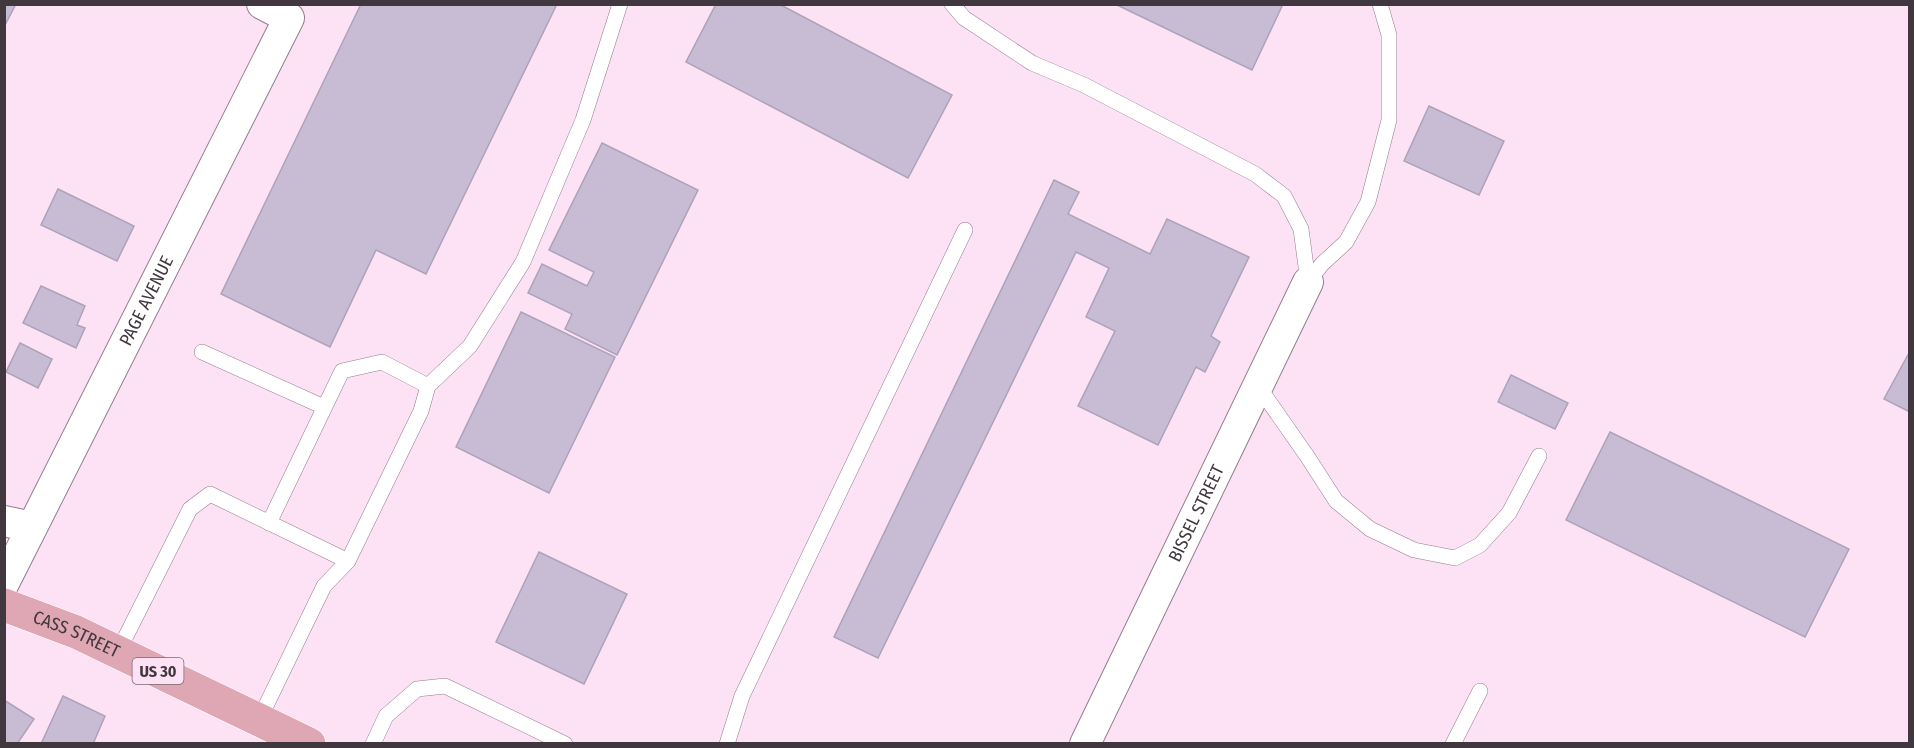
<svg xmlns="http://www.w3.org/2000/svg" width="1914" height="748" font-family="'Fira Sans Condensed',sans-serif">
<style>
.building{fill:#c7bcd4;stroke:#aea2ba;stroke-width:1.5}
.lines{fill:none;stroke-linecap:round;stroke-linejoin:round}
.service-casing{stroke:#937d8d;stroke-width:16}
.minor-casing{stroke:#937d8d;stroke-width:32}
.primary-casing{stroke:#fff;stroke-width:34}
.service{stroke:#fff;stroke-width:15}
.minor{stroke:#fff;stroke-width:30}
.primary{stroke:#dfa6b3;stroke-width:33}
.labels{text-anchor:middle;dominant-baseline:central;stroke-width:5;stroke-linejoin:round;paint-order:stroke}
.shield{fill:#fce2f4;stroke:#796a75;stroke-width:1.5}
.shield-label{font-size:16px;font-weight:bold;fill:#41373e}
.street-label{font-size:18px;fill:#41373e;stroke:#fce2f4}
</style>
<rect width="100%" height="100%" fill="#fce2f4"/>
<g class="building">
<polygon points="4,4 16,4 4,27"/>
<polygon points="361,4 557,4 426,274 376,250 330,347 221,294"/>
<polygon points="716,4 779,4 952,95 908,178 686,62"/>
<polygon points="1115,4 1283,4 1252,70"/>
<polygon points="1429,106 1504,141 1479,195 1404,161"/>
<polygon points="602,143 698,190 617,355 565,329 572,314 528,293 542,264 587,286 594,272 549,250"/>
<polygon points="1054,180 1079,192 1068,214 1150,254 1167,219 1249,257 1211,336 1220,342 1205,372 1196,367 1158,445 1078,406 1115,331 1086,317 1109,268 1076,252 878,658 834,637"/>
<polygon points="58,189 134,226 117,261 41,225"/>
<polygon points="41,286 85,306 77,325 85,328 76,348 23,323"/>
<polygon points="521,312 615,357 549,493 456,447"/>
<polygon points="20,343 52,359 38,388 6,372"/>
<polygon points="1910,351 1910,412 1884,399"/>
<polygon points="1511,375 1568,403 1555,429 1498,402"/>
<polygon points="1610,432 1849,549 1805,637 1566,520"/>
<polygon points="539,552 627,594 584,684 496,642"/>
<polygon points="63,696 105,716 93,744 41,744"/>
<polygon points="4,700 34,719 17,744 4,744"/>
</g>
<g class="lines">
<g class="service-casing">
<g id="service">
<polyline points="952,4 964,18 1032,63 1084,85 1255,174 1284,196 1301,229 1308,282"/>
<polyline points="1308,282 1322,264 1346,242 1368,202 1389,120 1389,35 1380,4"/>
<polyline points="202,352 324,407"/>
<polyline points="428,386 470,346 523,262 583,120 620,4"/>
<polyline points="1258,386 1307,456 1336,501 1370,529 1414,550 1455,558 1480,545 1509,513 1539,456"/>
<polyline points="269,523 342,371 382,362 428,386 421,411 348,561"/>
<polyline points="118,652 190,509 210,494 348,561 324,586 259,720"/>
<polyline points="373,744 386,716 417,689 445,686 565,744"/>
<polyline points="727,744 742,696 965,230"/>
<polyline points="1453,744 1480,691"/>
</g>
</g>
<g class="minor-casing">
<g id="minor">
<polyline points="4,521 32,527"/>
<path id="s1" d="M4,583L289,18L262,4"/>
<path id="s2" d="M1085,744L1308,282"/>
</g>
</g>
<g class="primary-casing">
<g id="primary">
<path id="s3" d="M4,605L76,632L309,744"/>
</g>
</g>
<use href="#service" class="service"/>
<use href="#minor" class="minor"/>
<use href="#primary" class="primary"/>
</g>
<g class="labels">
<rect class="shield" x="132.5" y="658" width="51" height="26" rx="4.5"/>
<g class="shield-label">
<text x="158" y="671">US 30</text>
</g>
<g class="street-label">
<text stroke="none"><textPath href="#s1" startOffset="316">PAGE AVENUE</textPath></text>
<text stroke="none"><textPath href="#s2" startOffset="256">BISSEL STREET</textPath></text>
<text stroke="none"><textPath href="#s3" startOffset="78">CASS STREET</textPath></text>
</g>
</g>
<rect width="1914" height="748" fill="none" stroke="#41373e" stroke-width="12"/>
</svg>
